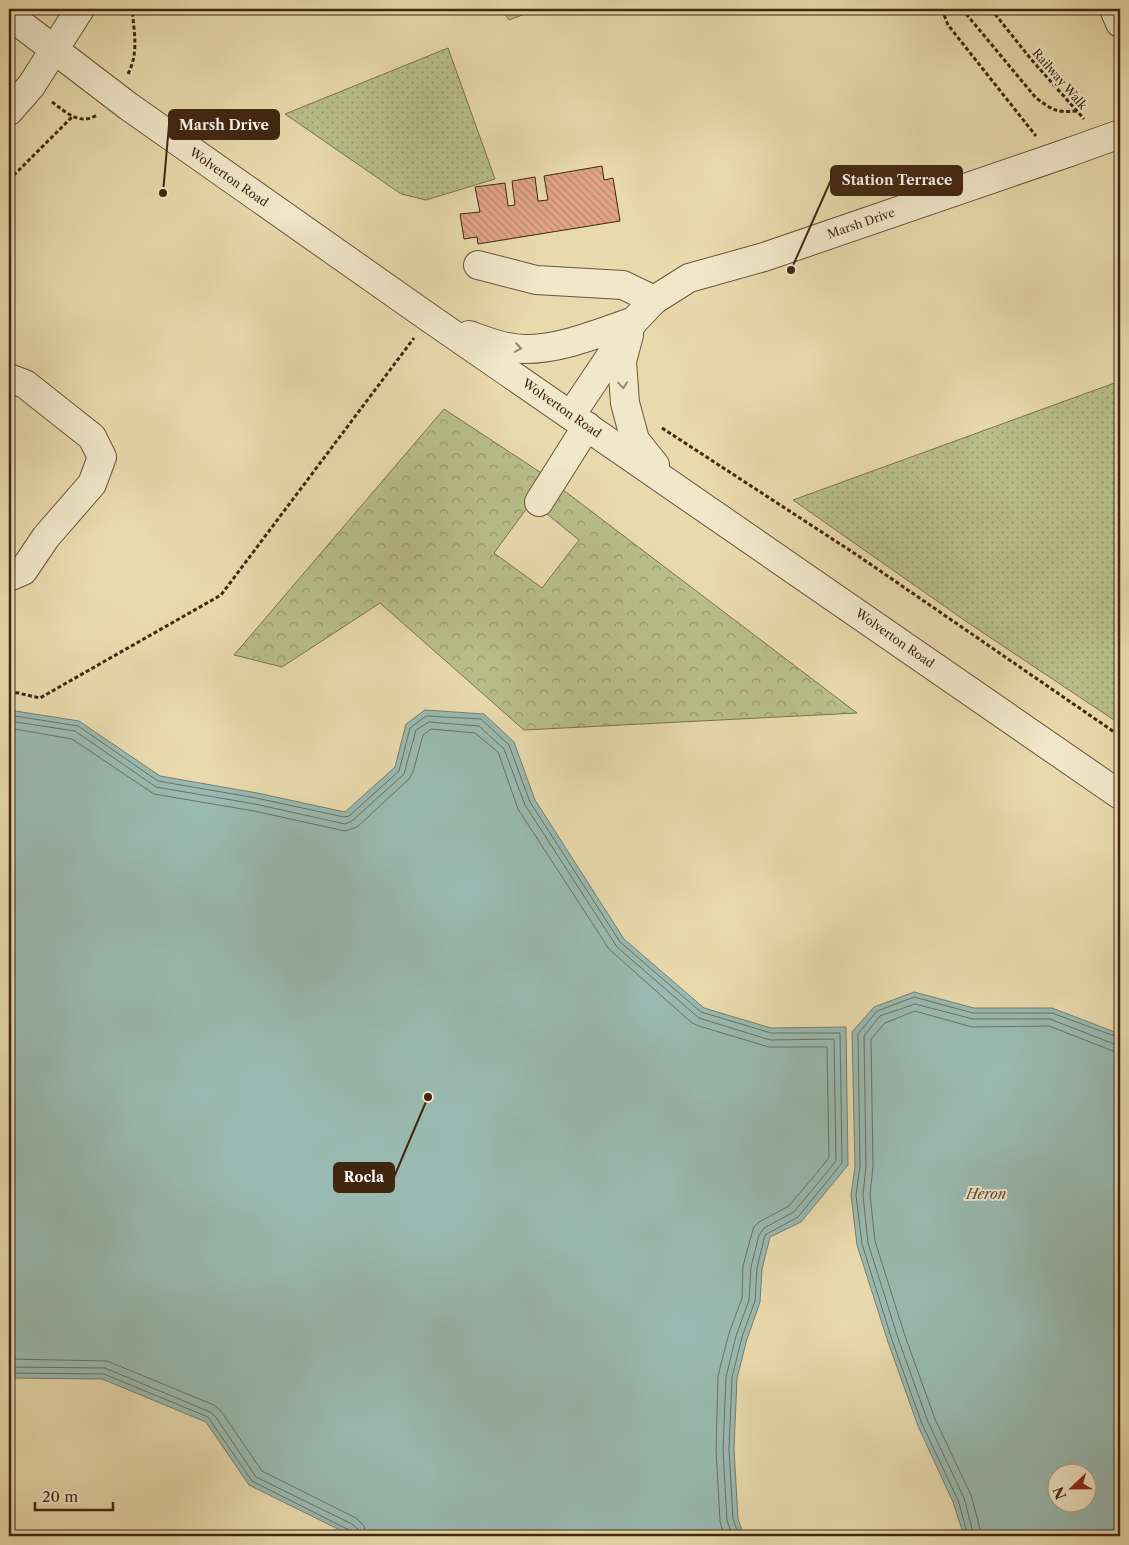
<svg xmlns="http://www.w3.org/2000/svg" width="1129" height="1545" font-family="'Libre Caslon Text',serif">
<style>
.grass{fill:url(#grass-dots);stroke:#7c734e}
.forest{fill:url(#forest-crowns);stroke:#7c734e}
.park{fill:url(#park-tufts);stroke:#7c734e}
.water{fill:#99bab1;stroke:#767f71;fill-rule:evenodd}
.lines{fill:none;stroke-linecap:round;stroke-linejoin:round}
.shore{stroke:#6d7062;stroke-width:1}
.building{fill:url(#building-back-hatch);stroke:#412712}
.minor-casing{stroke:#6b5439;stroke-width:30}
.path{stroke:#412712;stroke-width:3;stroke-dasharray:4 2.5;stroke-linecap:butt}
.minor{stroke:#f1e7ca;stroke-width:28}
.minor-bridge-casing{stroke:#6b5439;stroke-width:30;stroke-linecap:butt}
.minor-bridge{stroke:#f1e7ca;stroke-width:28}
.oneway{stroke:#99876e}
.labels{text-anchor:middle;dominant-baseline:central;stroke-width:4;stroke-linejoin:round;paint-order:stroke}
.street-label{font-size:12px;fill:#412712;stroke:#f1e7ca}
.water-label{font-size:14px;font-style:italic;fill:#574c3a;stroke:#f1e7ca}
.leader{fill:none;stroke:#412712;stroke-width:2}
.callout-dot{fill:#412712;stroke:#f1e7ca;stroke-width:2}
.callout{fill:#412712;stroke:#412712;stroke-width:2}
.callout-label{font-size:14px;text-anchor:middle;font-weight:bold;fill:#fff}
</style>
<defs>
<pattern id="grass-dots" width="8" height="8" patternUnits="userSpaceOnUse" patternTransform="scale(1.25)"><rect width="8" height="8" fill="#b8bf89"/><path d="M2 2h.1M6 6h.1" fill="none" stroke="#979b6f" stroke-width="1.8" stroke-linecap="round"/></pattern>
<pattern id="forest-crowns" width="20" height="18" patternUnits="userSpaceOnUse" patternTransform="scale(1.25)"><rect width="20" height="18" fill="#b8bf89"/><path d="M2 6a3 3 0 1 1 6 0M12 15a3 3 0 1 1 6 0" fill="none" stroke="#979b6f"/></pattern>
<pattern id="park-tufts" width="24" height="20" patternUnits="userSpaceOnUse" patternTransform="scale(1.25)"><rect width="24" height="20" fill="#b8bf89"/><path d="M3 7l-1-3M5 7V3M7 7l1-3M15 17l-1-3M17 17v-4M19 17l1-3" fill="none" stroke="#979b6f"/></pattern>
<pattern id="building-back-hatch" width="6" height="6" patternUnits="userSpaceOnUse" patternTransform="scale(1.25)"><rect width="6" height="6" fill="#e1a486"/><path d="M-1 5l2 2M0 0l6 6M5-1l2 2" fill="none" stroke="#b8866c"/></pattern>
</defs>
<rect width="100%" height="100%" fill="#e9daad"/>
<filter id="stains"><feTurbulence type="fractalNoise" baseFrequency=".004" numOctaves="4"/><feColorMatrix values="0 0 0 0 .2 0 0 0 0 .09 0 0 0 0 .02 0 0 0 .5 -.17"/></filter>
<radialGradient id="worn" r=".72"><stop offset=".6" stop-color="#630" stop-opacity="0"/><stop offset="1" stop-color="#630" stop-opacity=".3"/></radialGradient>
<g class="grass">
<polygon points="448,48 495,179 426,200 401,194 285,114"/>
<polygon points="1120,381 1120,724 967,622 793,500"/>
</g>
<polygon class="forest" points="444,409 549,478 494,553 542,588 579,540 542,510 558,486 857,713 524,730 380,603 282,667 234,655"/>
<polygon class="park" points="501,9 538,9 509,20"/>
<g class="water">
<polygon points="9,710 79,721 160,776 257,793 345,812 395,767 406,724 425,710 484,714 514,742 535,800 624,939 704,1008 771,1028 846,1027 848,1165 801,1222 770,1237 762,1269 760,1302 747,1339 737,1378 734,1449 738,1519 744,1536 352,1536 249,1485 206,1422 102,1379 9,1378"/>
<path d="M914,992L974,1008H1052L1120,1034V1536H964L953,1502L918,1426L888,1342L857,1245L851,1195L855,1167L852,1032L874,1007ZM1056,1472H1086V1502H1056Z"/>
</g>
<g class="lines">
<g class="shore">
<polyline points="9,715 78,726 158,781 256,798 344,817 349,816 399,771 410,728 426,716 481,719 509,745 530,802 620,942 701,1012 771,1033 840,1033 842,1163 798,1217 765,1235 757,1268 755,1301 742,1337 732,1377 729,1449 733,1519 739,1536"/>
<polyline points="9,721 75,731 156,787 255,804 345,824 352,821 404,774 416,730 429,722 479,726 504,749 525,805 617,947 699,1018 770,1040 834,1039 836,1161 794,1212 764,1228 759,1235 751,1267 749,1300 736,1336 726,1377 723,1450 727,1520 732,1536"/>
<polyline points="9,728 72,739 154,794 254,811 345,831 357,827 409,779 413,772 423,735 431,729 475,733 498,752 518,809 609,949 692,1023 699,1026 769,1047 827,1047 829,1158 789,1206 759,1222 754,1227 752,1233 743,1266 742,1298 729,1333 718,1376 716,1450 720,1521 724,1536"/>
<polyline points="9,1359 107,1361 214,1405 221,1411 262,1471 356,1518 364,1526 366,1536"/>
<polyline points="9,1367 105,1368 210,1412 215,1416 256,1477 352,1524 358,1529 359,1536"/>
<polyline points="9,1373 104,1374 208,1417 252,1481 349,1530 352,1536"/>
<polyline points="968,1536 958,1500 922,1424 892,1340 862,1244 856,1195 860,1166 858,1034 877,1011 914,997 973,1013 1052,1013 1120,1038"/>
<polyline points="974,1536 964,1498 928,1422 898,1338 868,1243 863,1195 866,1166 864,1036 880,1016 915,1004 973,1019 1050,1019 1114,1044 1120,1045"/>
<polyline points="982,1536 971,1495 935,1419 905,1336 875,1241 870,1195 873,1166 871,1039 885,1023 915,1011 972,1027 1049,1026 1113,1051 1120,1052"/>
</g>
</g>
<polygon class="building" points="602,166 604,180 613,178 620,221 478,244 477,237 464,239 460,214 480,212 475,187 505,183 508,206 515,205 512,181 535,177 538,201 548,200 544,176"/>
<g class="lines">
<g class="minor-casing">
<g id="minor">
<polyline points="1114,9 1120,23"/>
<polyline points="9,15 128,106 428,317 1120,795"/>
<polyline points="9,111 31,86 80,9"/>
<polyline points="478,265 536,280 623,285 654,300"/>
<path d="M469,335C486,341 506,349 525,349C562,349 599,333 634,321"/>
<polyline points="629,335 622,361 625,403 635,440 655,465"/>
<polyline points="9,378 25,384 92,437 102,457 92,484 46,537 23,571 9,577"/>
<polyline points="571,415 634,321 654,300 689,278 764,257 1070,152"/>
<polyline points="539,502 587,426"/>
</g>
</g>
<g class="path">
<polyline points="944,9 943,12 948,25 1036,136"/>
<path d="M962,9L1036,98C1053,110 1056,113 1077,111"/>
<polyline points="991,9 1030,58 1084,119"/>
<path d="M128,74C139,53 134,31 132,9"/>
<path d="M52,102C66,112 79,126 97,115"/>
<polyline points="9,180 73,116"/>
<polyline points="662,428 857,555 1120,736"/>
<polyline points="9,691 40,698 221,595 414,338"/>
</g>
<use href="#minor" class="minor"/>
<g class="minor-bridge-casing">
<polyline id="minor-bridge" points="1070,152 1120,134"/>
</g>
<use href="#minor-bridge" class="minor-bridge"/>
</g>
<defs><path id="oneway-chevron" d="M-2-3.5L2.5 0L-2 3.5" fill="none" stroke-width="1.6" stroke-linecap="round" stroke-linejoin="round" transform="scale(1.25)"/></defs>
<g class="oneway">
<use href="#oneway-chevron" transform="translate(518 348) rotate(8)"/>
<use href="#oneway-chevron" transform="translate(623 385) rotate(86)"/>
</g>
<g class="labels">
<g class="street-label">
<text transform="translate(1060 79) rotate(49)">Railway Walk</text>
<text transform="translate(229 177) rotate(35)">Wolverton Road</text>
<text transform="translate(861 223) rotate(-19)">Marsh Drive</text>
<text transform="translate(562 408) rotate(35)">Wolverton Road</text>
<text transform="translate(895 638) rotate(35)">Wolverton Road</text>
</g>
<g class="water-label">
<text x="986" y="1194">Heron</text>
</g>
</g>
<path class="leader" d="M163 193L169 125M791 270L831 180M428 1097L394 1177"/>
<g class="callout-dot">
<circle cx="163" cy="193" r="5"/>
<circle cx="791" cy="270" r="5"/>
<circle cx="428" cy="1097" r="5"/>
</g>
<g class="callout">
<rect x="169" y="110" width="110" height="29" rx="5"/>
<rect x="831" y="166" width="131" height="29" rx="5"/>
<rect x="334" y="1163" width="60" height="29" rx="5"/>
</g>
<g class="callout-label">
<text x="224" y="130">Marsh Drive</text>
<text x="897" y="185">Station Terrace</text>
<text x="364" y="1182">Rocla</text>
</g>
<rect width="1129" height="1545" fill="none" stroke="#e9daad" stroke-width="30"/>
<rect x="10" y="10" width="1109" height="1525" fill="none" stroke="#412712" stroke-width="2.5"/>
<rect x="15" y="15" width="1099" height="1515" fill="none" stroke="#412712"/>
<g transform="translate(1072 1488) rotate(248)"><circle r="24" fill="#f1e7ca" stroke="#ab9a80"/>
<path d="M0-4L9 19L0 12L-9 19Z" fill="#8f2418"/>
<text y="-8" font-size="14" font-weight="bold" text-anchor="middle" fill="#412712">N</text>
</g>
<path d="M35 1502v8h78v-8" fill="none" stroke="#412712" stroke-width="2.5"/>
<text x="42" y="1502" font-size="15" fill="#412712" stroke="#f1e7ca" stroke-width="4" paint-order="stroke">20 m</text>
<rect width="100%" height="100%" filter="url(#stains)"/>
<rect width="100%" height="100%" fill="url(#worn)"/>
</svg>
